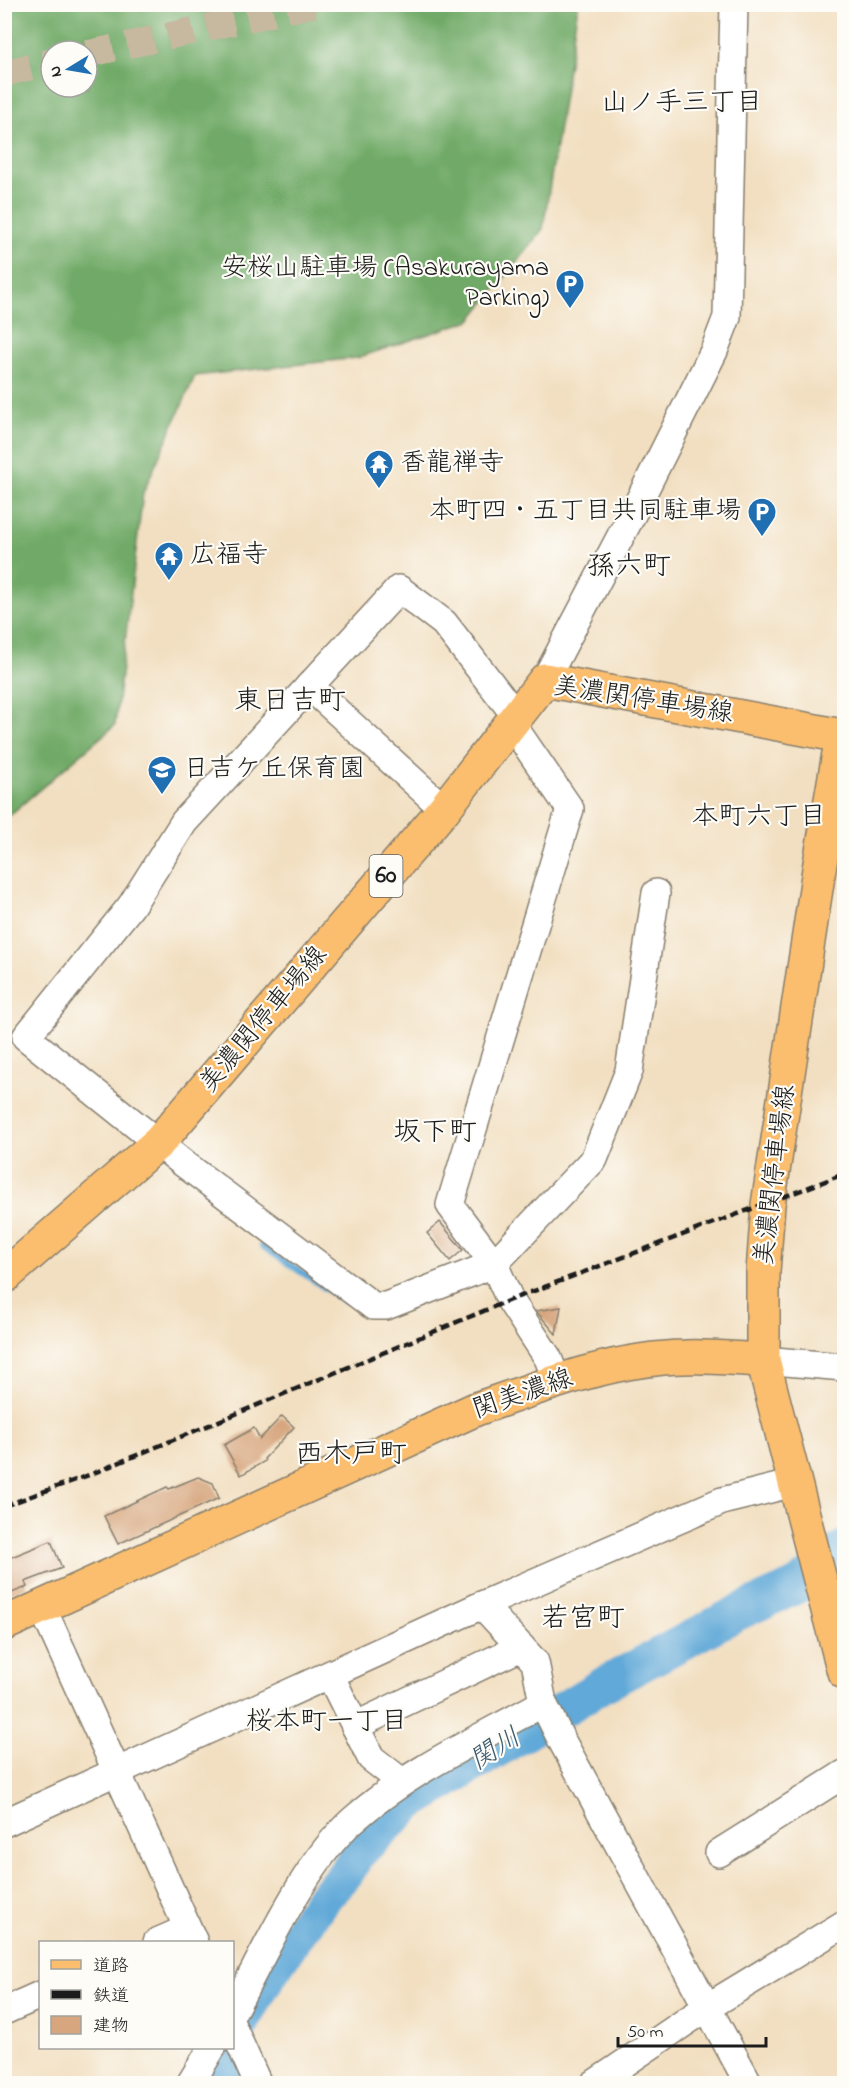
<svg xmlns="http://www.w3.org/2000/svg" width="849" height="2088" font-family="'Indie Flower','Klee One',sans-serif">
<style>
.forest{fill:#71aa68;stroke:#466342;stroke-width:1.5;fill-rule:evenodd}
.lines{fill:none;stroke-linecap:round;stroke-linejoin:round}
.stream{stroke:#61a9d8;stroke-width:6}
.river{stroke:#61a9d8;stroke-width:36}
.building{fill:#d7a67e}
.minor-tunnel{stroke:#c7b8a0;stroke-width:27;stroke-dasharray:27 14;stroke-linecap:butt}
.minor-casing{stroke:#877e6e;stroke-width:30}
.major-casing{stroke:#877e6e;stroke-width:36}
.minor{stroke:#fff;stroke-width:27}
.major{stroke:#fbbe6e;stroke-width:33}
.rail{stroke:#1c1c1c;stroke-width:4.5;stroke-dasharray:9 4.5;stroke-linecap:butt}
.labels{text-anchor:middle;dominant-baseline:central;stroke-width:4.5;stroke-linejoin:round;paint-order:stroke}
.shield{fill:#fdfcf7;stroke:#605f5e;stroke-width:1.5}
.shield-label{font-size:24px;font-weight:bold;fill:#1c1c1c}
.poi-label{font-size:26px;fill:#1c1c1c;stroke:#fdfcf7;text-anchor:start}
.street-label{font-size:26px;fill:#1c1c1c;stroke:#fdfcf7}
.neighbourhood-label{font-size:27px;fill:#1c1c1c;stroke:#fdfcf7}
.water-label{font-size:27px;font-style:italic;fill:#3b5b71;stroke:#fdfcf7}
.quarter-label{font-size:28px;fill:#1c1c1c;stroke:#fdfcf7}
</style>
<rect width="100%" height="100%" fill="#fdfcf7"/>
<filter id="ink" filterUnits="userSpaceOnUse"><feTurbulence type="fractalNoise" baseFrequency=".0167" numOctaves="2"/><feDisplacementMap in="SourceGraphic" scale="12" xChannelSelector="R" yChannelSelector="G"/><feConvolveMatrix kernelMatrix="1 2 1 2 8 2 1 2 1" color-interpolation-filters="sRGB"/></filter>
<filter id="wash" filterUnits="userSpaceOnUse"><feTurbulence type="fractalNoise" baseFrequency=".008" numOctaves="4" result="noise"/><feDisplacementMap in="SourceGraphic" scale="24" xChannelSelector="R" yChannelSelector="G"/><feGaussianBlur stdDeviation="1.35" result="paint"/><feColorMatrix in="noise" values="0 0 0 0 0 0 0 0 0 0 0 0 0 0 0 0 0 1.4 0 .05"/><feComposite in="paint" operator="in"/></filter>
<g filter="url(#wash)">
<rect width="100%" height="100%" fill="#f2dfc1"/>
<path class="forest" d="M5,4L578,5L543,229L471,320L357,358L195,376L143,493L115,725L5,819ZM51,51H87V87H51Z"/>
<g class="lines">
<polyline class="stream" points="262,1246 344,1301"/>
<g class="river">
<path d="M232,2045C250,1996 289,1946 319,1904C330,1888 350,1874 355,1856L409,1804L601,1686L739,1612L799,1585L844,1548"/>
<polyline points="214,2084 226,2064 232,2048"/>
</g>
</g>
<g id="blocks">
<g class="building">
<polygon points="440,1222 463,1250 450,1261 427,1233"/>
<polygon points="561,1307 556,1334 536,1311"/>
<polygon points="282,1416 294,1427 264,1459 265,1461 241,1475 224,1445 254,1428 260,1439"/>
<polygon points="198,1477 213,1483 219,1498 118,1544 104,1516 167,1487 169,1489"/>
<polygon points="51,1541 62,1568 25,1582 27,1587 4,1596 4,1560"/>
</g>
</g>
</g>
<g filter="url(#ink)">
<use href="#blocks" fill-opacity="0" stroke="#877e6e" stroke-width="1.5"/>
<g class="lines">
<g class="minor-tunnel">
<polyline points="87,54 314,4"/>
<polyline points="4,73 51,62"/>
</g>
<g class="minor-casing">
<g id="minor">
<polyline points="545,680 636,507 714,351 727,317 734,4"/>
<polyline points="309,686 444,809"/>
<polyline points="516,716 444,623 399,589 184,822 131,906 26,1037 183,1163 373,1306 386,1306 494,1264 594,1159 629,1071 656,893"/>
<polyline points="511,723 570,809 450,1205 494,1264 510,1300 548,1358 557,1381"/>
<polyline points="763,1360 844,1367"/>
<polyline points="42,1607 194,1942"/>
<polyline points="521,1647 535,1662 543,1703 562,1741 749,2084"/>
<polyline points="330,1675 371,1758 402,1782"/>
<polyline points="355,1726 521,1647 482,1605"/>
<polyline points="4,1823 482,1605 722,1501 794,1483"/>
<polyline points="719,1853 844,1774"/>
<polyline points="157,1942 187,1929"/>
<polyline points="4,2011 40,1995"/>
<path d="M232,2013C264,1954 304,1863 353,1820C408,1771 479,1739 543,1703"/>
<polyline points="232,2026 258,2084"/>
<polyline points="190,2084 212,2048"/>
<polyline points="594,2084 706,2008 844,1924"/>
</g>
</g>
<g class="major-casing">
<g id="major">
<polyline points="4,1277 159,1142 444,809 545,680 842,736 819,869 768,1205 763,1272 763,1360 844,1672"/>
<path d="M4,1624L476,1409C543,1386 613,1358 685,1357C711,1356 737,1359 763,1360"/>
</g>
</g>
<use href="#minor" class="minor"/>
<use href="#major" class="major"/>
<polyline class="rail" points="4,1506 89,1475 510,1300 844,1174"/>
</g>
</g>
<defs>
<g id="parking-pin" transform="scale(1.5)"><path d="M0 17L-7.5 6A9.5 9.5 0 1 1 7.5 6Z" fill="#1f6fb2" stroke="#fdfcf7"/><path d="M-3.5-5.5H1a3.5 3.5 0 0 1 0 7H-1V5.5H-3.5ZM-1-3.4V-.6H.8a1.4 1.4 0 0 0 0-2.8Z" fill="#fff"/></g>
<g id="temple-pin" transform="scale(1.5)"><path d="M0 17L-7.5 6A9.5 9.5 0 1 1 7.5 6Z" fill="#1f6fb2" stroke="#fdfcf7"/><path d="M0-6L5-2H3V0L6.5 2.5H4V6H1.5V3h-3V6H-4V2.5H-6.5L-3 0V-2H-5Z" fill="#fff"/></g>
<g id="school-pin" transform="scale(1.5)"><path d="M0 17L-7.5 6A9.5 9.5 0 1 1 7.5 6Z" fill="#1f6fb2" stroke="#fdfcf7"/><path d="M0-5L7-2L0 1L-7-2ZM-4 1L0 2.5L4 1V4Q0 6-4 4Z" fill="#fff"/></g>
</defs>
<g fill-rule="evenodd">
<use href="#parking-pin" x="570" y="284"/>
<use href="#temple-pin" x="379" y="464"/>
<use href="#parking-pin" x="762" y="512"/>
<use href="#temple-pin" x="169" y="556"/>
<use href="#school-pin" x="162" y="770"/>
</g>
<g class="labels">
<rect class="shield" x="369.5" y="855" width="33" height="42" rx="4.5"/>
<g class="shield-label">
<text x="386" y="876">60</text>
</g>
<g class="poi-label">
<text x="549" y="269" text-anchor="end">安桜山駐車場 (Asakurayama<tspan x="549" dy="30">Parking)</tspan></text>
<text x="400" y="464">香龍禅寺</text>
<text x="741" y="512" text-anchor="end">本町四・五丁目共同駐車場</text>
<text x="190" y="556">広福寺</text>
<text x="183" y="770">日吉ケ丘保育園</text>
</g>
<g class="street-label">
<text transform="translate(643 701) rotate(9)">美濃関停車場線</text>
<text transform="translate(264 1020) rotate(-50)">美濃関停車場線</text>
<text transform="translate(776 1175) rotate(-83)">美濃関停車場線</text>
<text transform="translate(523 1395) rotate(-19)">関美濃線</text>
</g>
<g class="neighbourhood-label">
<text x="682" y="103">山ノ手三丁目</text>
<text x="759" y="817">本町六丁目</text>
<text x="327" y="1722">桜本町一丁目</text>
</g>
<g class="water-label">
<text transform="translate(496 1750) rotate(-32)">関川</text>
</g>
<g class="quarter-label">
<text x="629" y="567">孫六町</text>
<text x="290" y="702">東日吉町</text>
<text x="435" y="1133">坂下町</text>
<text x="351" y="1455">西木戸町</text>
<text x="583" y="1619">若宮町</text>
</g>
</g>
<rect width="849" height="2088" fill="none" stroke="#fdfcf7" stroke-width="24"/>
<rect x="39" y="1941" width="195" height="108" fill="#fdfcf7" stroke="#a3a29f" stroke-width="1.5"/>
<rect x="51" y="1960" width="30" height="9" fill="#fbbe6e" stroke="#a3a29f" stroke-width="1.5"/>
<text x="93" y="1971" font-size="18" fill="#1c1c1c">道路</text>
<rect x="51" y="1990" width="30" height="9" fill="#1c1c1c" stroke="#a3a29f" stroke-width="1.5"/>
<text x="93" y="2001" font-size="18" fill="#1c1c1c">鉄道</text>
<rect x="51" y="2016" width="30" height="18" fill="#d7a67e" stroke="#a3a29f" stroke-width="1.5"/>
<text x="93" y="2031" font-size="18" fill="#1c1c1c">建物</text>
<g transform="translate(69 69) rotate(259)"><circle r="28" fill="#fdfcf7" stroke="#a3a29f" stroke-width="1.5"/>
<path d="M0-4.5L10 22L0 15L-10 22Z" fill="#1f6fb2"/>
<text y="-9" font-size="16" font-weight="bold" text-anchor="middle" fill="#1c1c1c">N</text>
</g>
<path d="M618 2037v9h148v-9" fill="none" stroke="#1c1c1c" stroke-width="3"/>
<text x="627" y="2037" font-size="18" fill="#1c1c1c" stroke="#fdfcf7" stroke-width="4.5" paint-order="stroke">50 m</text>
</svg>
